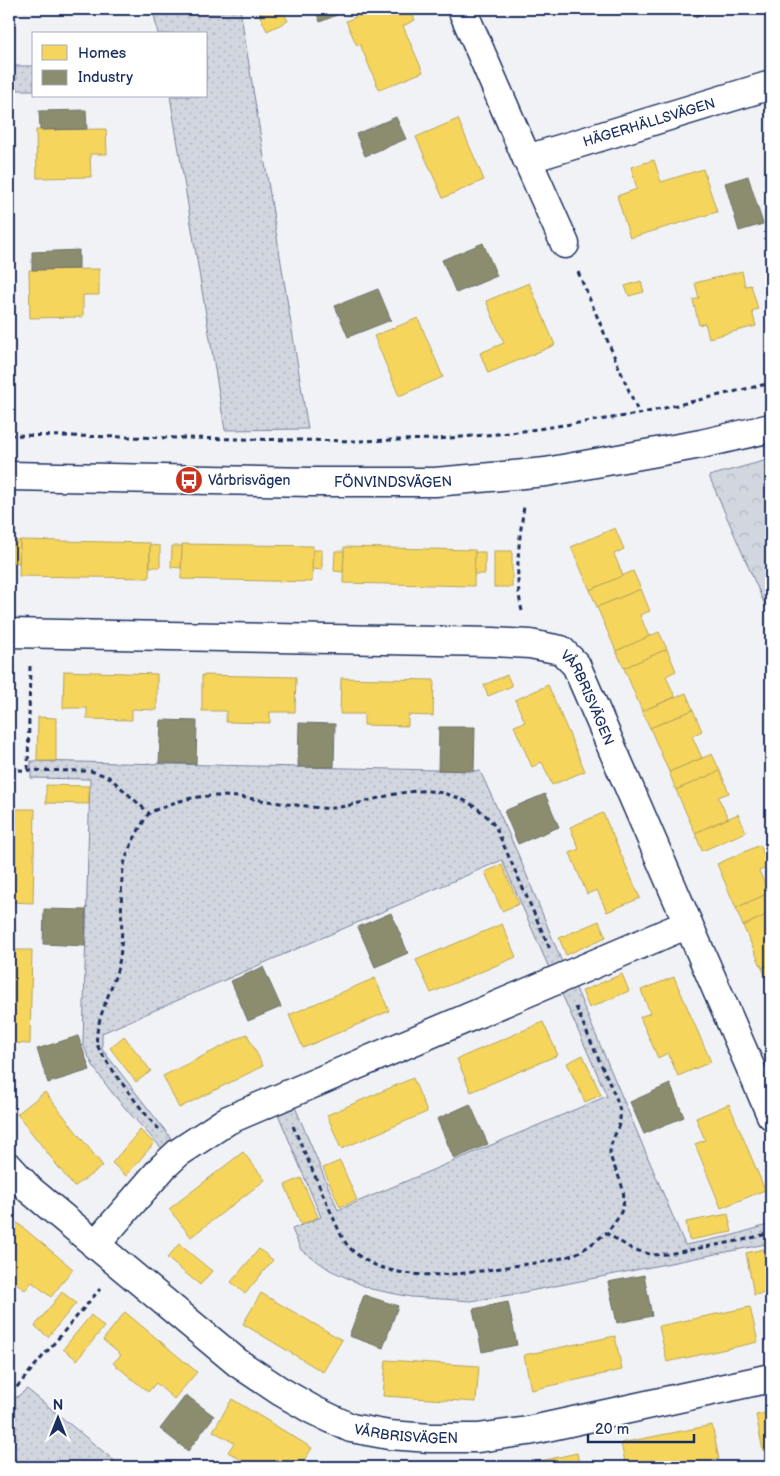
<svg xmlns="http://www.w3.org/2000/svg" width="780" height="1476" font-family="'Balsamiq Sans',sans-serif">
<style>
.grass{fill:url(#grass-dots);stroke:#76829e}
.forest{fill:url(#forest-crowns);stroke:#76829e}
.homes{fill:#f6d55c;stroke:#b4a35d}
.industry{fill:#8c8c6e;stroke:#6a7069}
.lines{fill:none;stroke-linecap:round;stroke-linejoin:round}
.street-casing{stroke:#1b2f5e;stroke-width:31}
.secondary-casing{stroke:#1b2f5e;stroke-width:31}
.path{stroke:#1b2f5e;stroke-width:3;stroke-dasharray:5 4;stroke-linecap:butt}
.street{stroke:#fff;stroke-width:28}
.secondary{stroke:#fff;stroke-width:28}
.labels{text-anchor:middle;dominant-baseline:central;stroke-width:5;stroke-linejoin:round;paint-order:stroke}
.street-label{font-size:14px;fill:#1b2f5e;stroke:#fff}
.poi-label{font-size:14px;fill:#1b2f5e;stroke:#fff;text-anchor:start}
</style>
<defs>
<pattern id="grass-dots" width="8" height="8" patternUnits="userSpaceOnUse" patternTransform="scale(1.25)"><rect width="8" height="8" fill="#d2d6df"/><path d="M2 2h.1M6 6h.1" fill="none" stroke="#b4b8c2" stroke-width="1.8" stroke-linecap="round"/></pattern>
<pattern id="forest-crowns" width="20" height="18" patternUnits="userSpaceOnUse" patternTransform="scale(1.25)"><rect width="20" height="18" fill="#d2d6df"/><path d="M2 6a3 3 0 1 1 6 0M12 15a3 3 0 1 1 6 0" fill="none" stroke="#b4b8c2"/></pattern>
</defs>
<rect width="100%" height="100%" fill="#f1f2f5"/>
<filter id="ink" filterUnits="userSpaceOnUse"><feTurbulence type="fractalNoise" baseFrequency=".02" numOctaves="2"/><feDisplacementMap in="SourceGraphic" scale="10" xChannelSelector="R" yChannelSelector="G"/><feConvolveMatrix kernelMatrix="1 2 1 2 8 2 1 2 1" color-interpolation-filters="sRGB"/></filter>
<g filter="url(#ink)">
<g class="grass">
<polygon points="153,9 240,9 308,429 225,430 170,96 206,96 206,34 158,34"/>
<rect x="9" y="66" width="25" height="24"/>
<path d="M31,761L480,771L518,854L562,962L549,968L502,860L102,1033V1049L174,1142L163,1150C136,1119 97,1083 83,1044L90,779L31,778Z"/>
<polygon points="575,986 685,1245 730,1236 771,1224 771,1243 510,1295 471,1301 411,1297 371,1289 330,1270 301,1250 292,1229 321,1217 278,1114 295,1107 338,1210 607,1096 561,992"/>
<polygon points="27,1389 122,1467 21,1467 9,1452 9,1403"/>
</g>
<polygon class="forest" points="771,459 771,619 709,476"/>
<g class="homes">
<polygon points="272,9 282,9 288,21 267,31 259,14"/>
<polygon points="375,9 410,9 415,20 403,26 423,72 379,90 360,44 357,46 346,21"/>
<polygon points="458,119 484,180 443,198 416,137"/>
<polygon points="106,129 107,154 90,154 91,177 37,178 36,130"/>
<polygon points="654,160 661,182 703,169 717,212 630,238 617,196 637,189 631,167"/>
<polygon points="99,269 99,295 83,295 83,317 30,318 29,270"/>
<polygon points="742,271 745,286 751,285 758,309 752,311 756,326 709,338 705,323 699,325 693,300 699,298 695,283"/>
<polygon points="641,281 644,292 629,296 625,286"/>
<polygon points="529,283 555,345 488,373 480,353 504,343 486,301"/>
<polygon points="418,318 443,377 399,396 374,336"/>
<polygon points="615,528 624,549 614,554 623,576 590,590 571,547"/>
<polygon points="20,540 150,543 149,578 19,576"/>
<polygon points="10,541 20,541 19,563 9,562"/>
<polygon points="182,544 313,546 312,582 181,579"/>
<polygon points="150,545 160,546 160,567 150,567"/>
<polygon points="172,546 182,546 181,568 171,567"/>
<polygon points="344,547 475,550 474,586 343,583"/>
<polygon points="313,550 322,550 322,570 312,569"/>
<polygon points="335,551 344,551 343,572 334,571"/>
<rect x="494" y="551" width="18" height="36"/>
<polygon points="475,552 485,552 485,574 474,574"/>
<polygon points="633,571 641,589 597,607 590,590"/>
<polygon points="641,589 650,611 640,615 649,637 616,651 597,607"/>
<polygon points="659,632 667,649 624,668 616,651"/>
<polygon points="667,649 676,671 666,676 675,697 642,711 624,668"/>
<polygon points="64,671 157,674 157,710 132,709 132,720 87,719 87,708 63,708"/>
<polygon points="202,675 296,677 295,712 270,712 270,723 226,722 226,711 202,711"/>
<polygon points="507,675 512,686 488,696 484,685"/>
<polygon points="341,678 434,680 433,716 408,715 408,726 364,725 364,714 340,714"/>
<polygon points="548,685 585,771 552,785 542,762 532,767 514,726 525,722 515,700"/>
<polygon points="686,693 693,710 650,728 642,711"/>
<polygon points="693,710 702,731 692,736 702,758 669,772 650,728"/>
<polygon points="38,717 56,718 56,761 37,761"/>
<polygon points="712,754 720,771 676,790 669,772"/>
<polygon points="720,771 729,793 718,797 728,818 695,833 676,790"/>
<polygon points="46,785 89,786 89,804 46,803"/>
<polygon points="9,809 35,809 33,903 9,902"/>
<polygon points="603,813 640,898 607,912 597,890 587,894 570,853 579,849 570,827"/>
<polygon points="738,814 746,832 702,851 695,833"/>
<polygon points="760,845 769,867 759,871 769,893 736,908 717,864"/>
<polygon points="502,865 519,904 502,911 485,872"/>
<polygon points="771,892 771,913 743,926 736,908"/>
<polygon points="771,913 771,964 762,968 743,926"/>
<polygon points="599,921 606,937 566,955 559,938"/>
<polygon points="502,924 516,957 431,993 416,960"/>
<polygon points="9,950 32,950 30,1044 9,1043"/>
<polygon points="771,964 771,985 770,986 762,968"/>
<polygon points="622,974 629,991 589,1008 582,991"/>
<polygon points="674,977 711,1062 678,1076 668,1053 658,1058 640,1017 650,1013 641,990"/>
<polygon points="375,978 389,1011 303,1048 289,1015"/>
<polygon points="543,1022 558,1055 471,1092 457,1059"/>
<polygon points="247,1034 263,1066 179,1108 163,1076"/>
<polygon points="124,1036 151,1071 136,1082 110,1048"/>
<polygon points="583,1055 601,1095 585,1102 567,1063"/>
<polygon points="413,1078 427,1112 341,1149 327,1115"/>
<polygon points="45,1092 103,1166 74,1187 17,1114"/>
<polygon points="729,1104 765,1190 721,1208 695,1144 705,1140 696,1118"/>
<polygon points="140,1130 154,1143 126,1176 112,1163"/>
<polygon points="243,1152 265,1180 191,1237 169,1209"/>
<polygon points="340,1161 357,1200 340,1207 323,1168"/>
<polygon points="301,1178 318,1217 301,1225 285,1185"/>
<polygon points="728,1214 732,1232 689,1240 686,1222"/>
<polygon points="9,1216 73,1269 51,1297 32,1282 25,1290 9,1277"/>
<polygon points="179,1244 212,1271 200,1285 167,1258"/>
<polygon points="259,1249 273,1260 245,1294 231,1282"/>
<polygon points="763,1249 771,1292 754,1295 746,1253"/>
<polygon points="62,1292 76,1303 48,1337 35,1326"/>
<polygon points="261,1293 342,1340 323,1372 243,1324"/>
<polygon points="750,1307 758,1342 667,1362 659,1326"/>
<polygon points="125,1312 197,1372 174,1399 156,1383 148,1392 113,1363 121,1355 103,1340"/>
<polygon points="91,1315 104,1327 77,1360 63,1349"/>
<polygon points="615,1336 622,1370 531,1390 524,1355"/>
<polygon points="386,1360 479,1366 476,1402 383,1396"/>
<polygon points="232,1399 312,1448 300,1467 275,1467 272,1466 271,1467 253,1467 228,1452 234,1443 213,1431"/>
<polygon points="771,1412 771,1449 763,1451 756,1415"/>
<polygon points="712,1425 719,1459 696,1465 696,1467 626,1467 621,1443"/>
<polygon points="577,1453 580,1467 509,1467 550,1459"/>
<polygon points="350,1462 373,1465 394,1467 350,1467"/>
</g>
<g class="industry">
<polygon points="315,9 351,9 320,22"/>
<polygon points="691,9 713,9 695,17"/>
<polygon points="86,110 87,129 40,130 39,111"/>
<polygon points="396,117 406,139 365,156 356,134"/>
<polygon points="748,176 763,224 739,231 725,183"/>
<polygon points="483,243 497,276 456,293 442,260"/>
<polygon points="79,250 79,269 32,270 32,252"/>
<polygon points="378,289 391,320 348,337 335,306"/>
<polygon points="161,720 197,721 196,764 159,763"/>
<polygon points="299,723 335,724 334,767 298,767"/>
<polygon points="439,727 475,727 474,771 438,770"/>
<polygon points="545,794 559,827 518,844 504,811"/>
<polygon points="44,909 86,910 85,946 43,944"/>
<polygon points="391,913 408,953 375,967 358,927"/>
<polygon points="263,967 281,1007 248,1021 231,981"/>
<polygon points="78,1036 90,1070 48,1083 37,1049"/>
<polygon points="670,1084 684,1117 644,1134 630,1102"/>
<polygon points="470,1104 488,1144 454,1159 437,1119"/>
<polygon points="644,1275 652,1316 617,1323 608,1282"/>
<polygon points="364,1295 398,1306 383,1348 349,1336"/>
<polygon points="508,1302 517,1345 482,1352 473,1309"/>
<polygon points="186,1395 214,1416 188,1451 160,1429"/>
<polygon points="761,1462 762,1467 736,1467"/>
</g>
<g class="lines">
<g class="street-casing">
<g id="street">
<path id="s1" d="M462,9L527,159L771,85"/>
<polyline points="527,159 565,244"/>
<path id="s2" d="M9,633L493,642L530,644L561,650L576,665L771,1115"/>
<path id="s3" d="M9,1167L30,1190L238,1363L280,1391L313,1410L351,1428L389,1435L430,1438H478L528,1431L771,1378"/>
<polyline points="95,1245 163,1167 178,1153 228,1120 688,924"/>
</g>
</g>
<g class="secondary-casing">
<g id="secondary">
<path id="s4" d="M9,476L311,482H435L546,472L701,444L771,428"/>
</g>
</g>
<g class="path">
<polyline points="578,272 639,414"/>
<polyline points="9,435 356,441 437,439 510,433 639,414 771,383"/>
<path d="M522,611C514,577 519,541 524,506"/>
<polyline points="9,770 91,771 109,777 149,813"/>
<polyline points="28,770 30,666"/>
<path d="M576,1007C586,1031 596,1054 607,1077C611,1088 619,1101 620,1113C622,1127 610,1139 610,1153C611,1161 615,1168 618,1175C629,1201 624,1213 606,1233"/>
<path d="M293,1126L340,1233C342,1237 345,1242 348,1246C386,1288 464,1274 513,1266C532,1263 560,1261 577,1253C587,1248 597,1240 606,1233L632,1249L653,1255L668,1254L743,1240L771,1233"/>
<path d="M159,1129C149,1121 99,1054 97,1044C93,1023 117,981 120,957C124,928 119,898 123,870C125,856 133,840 140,828C143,823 146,815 151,812C156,809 163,808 168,805C216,786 257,802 306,806C314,807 323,809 332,808C364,805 396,789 429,791C455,793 482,806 496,828L550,949"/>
<polyline points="9,1392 16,1388 100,1289"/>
</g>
<use href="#street" class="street"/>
<use href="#secondary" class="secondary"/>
</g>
</g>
<defs>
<g id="bus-disc" transform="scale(1.4375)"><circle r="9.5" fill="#c8321e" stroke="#fff"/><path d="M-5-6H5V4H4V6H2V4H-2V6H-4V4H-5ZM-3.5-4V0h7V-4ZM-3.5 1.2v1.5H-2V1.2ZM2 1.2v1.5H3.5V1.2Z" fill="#fff"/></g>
</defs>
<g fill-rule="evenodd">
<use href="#bus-disc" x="189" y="480"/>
</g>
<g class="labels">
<g class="street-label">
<text stroke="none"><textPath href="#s1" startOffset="291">HÄGERHÄLLSVÄGEN</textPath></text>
<text stroke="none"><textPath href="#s4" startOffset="384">FÖNVINDSVÄGEN</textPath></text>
<text stroke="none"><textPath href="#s2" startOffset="608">VÅRBRISVÄGEN</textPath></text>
<text stroke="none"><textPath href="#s3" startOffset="488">VÅRBRISVÄGEN</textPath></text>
</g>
<g class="poi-label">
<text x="208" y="480">Vårbrisvägen</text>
</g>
</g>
<rect width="780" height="1476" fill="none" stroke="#fff" stroke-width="30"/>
<rect x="15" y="15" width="750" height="1446" fill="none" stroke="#1b2f5e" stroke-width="2" filter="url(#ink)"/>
<rect x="32" y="32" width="175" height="65" fill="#ffffff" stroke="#a4acbf"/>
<rect x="42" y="45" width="25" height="15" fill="#f6d55c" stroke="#a4acbf"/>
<text x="78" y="58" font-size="15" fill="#1b2f5e">Homes</text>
<rect x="42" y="70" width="25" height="15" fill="#8c8c6e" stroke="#a4acbf"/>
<text x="78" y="82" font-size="15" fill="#1b2f5e">Industry</text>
<g transform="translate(58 1418)" stroke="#ffffff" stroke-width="4" paint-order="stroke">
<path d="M0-4L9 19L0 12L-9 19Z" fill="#1b2f5e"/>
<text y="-8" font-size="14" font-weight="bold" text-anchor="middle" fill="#1b2f5e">N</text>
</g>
<path d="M588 1434v8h106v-8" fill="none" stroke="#1b2f5e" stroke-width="2.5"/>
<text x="595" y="1434" font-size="15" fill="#1b2f5e" stroke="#ffffff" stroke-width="4" paint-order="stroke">20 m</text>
</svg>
